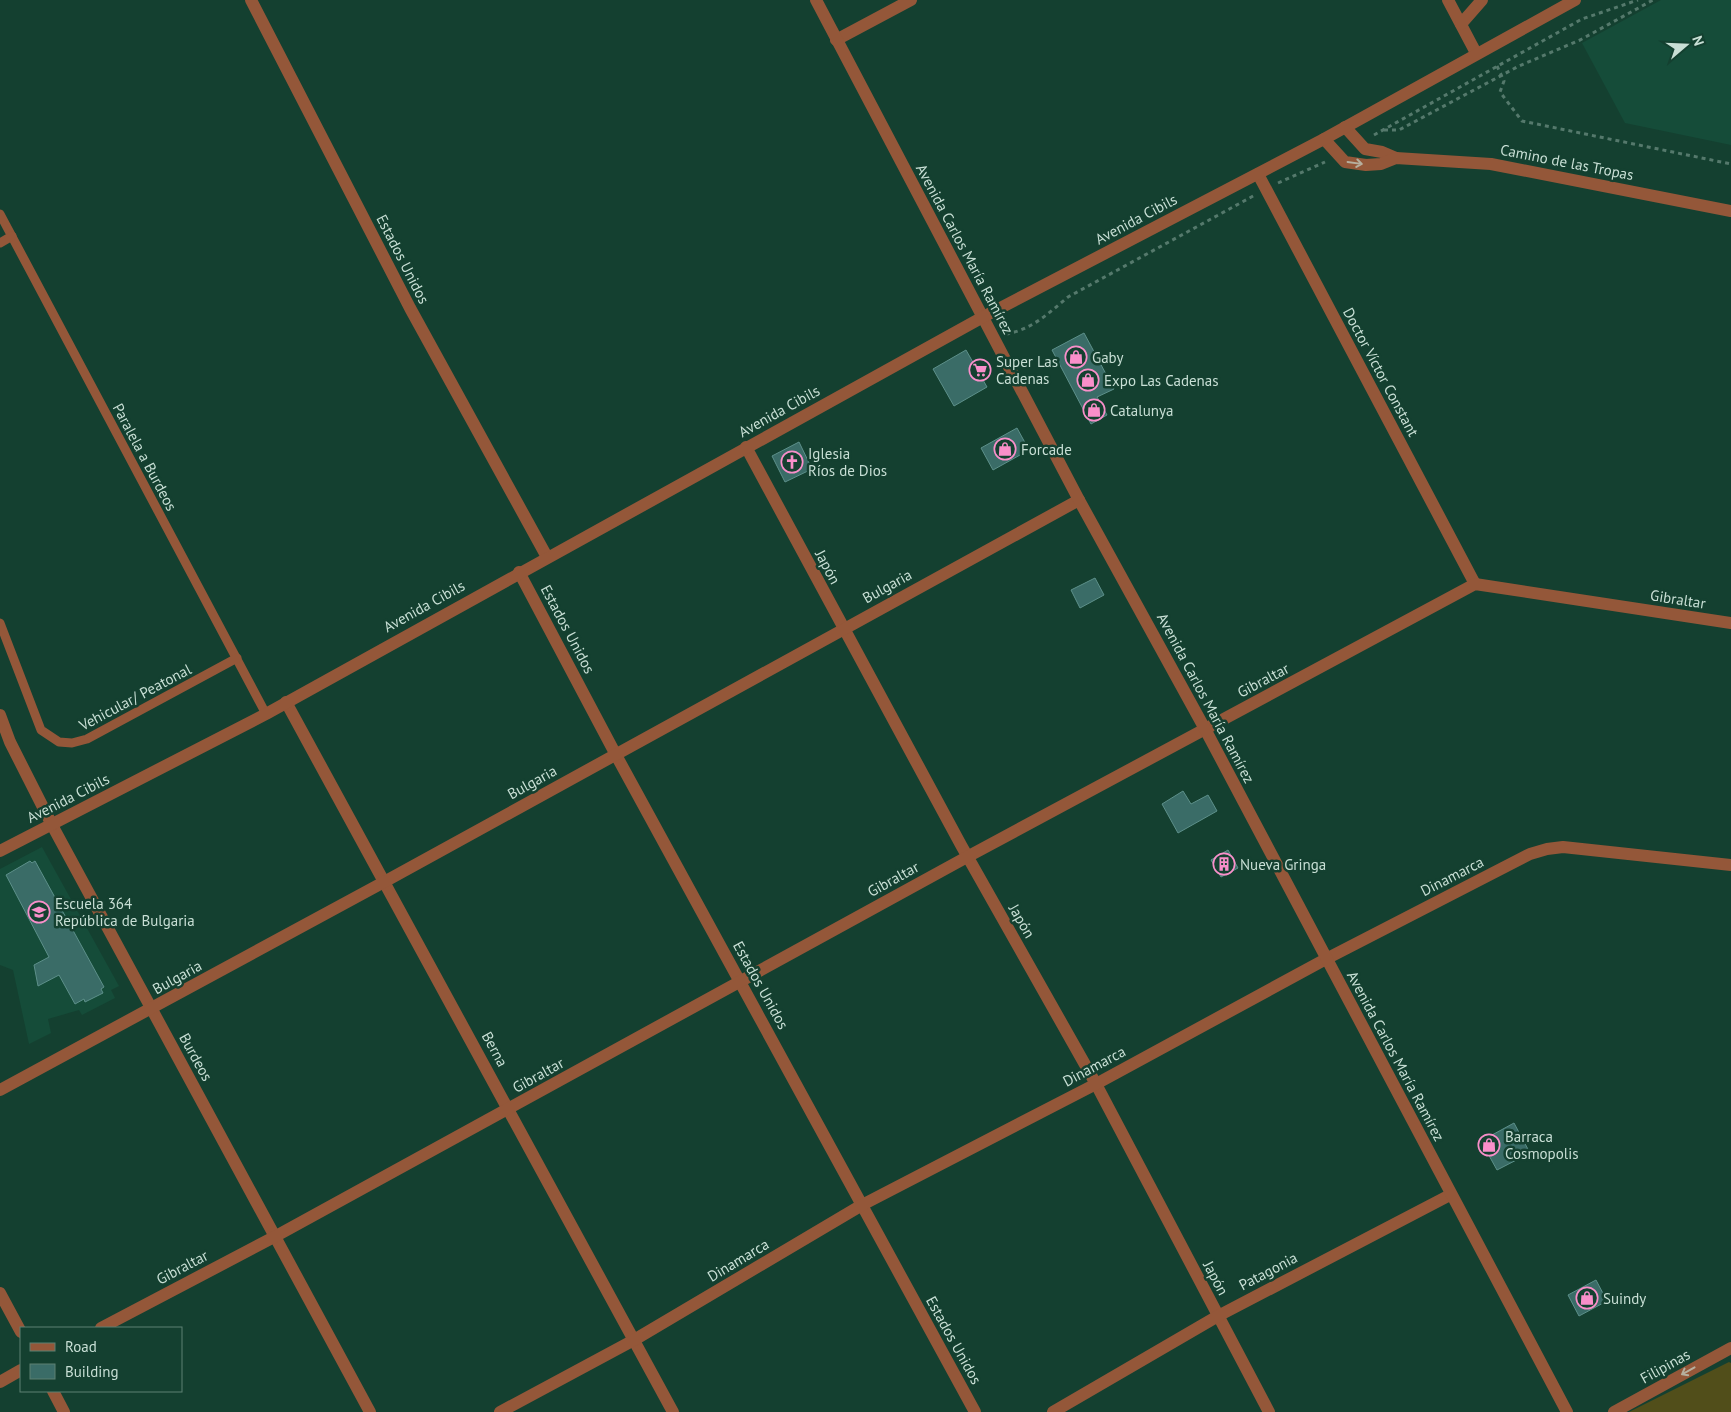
<svg xmlns="http://www.w3.org/2000/svg" width="1731" height="1412" font-family="'PT Sans',sans-serif">
<style>
.built{fill:#154c39}
.green{fill:#514e1a}
.building{fill:#3a6c67;stroke:#5d908a}
.lines{fill:none;stroke-linecap:round;stroke-linejoin:round}
.path{stroke:#55796c;stroke-width:3;stroke-dasharray:4 4;stroke-linecap:butt}
.service{stroke:#945739;stroke-width:9}
.minor{stroke:#945739;stroke-width:12}
.tertiary{stroke:#945739;stroke-width:12}
.oneway{stroke:#b6af9e}
.labels{text-anchor:middle;dominant-baseline:central;stroke-width:5;stroke-linejoin:round;paint-order:stroke}
.street-label{font-size:15px;fill:#c8dfd5;stroke:#144030}
.poi-label{font-size:15px;fill:#c8dfd5;stroke:#144030;text-anchor:start}
</style>
<rect width="100%" height="100%" fill="#144030"/>
<g class="built">
<polygon points="1661,0 1731,0 1731,145 1625,123 1582,43"/>
<polygon points="42,847 119,986 111,990 115,998 82,1015 79,1010 48,1019 51,1033 29,1044 13,970 0,965 0,869"/>
</g>
<polygon class="green" points="1729,1362 1731,1363 1731,1412 1629,1412"/>
<g class="building">
<polygon points="1084,333 1114,389 1097,397 1107,415 1091,424 1052,350"/>
<polygon points="966,350 987,387 954,406 933,369"/>
<polygon points="1017,428 1029,450 993,470 981,448"/>
<polygon points="799,442 812,469 785,482 772,456"/>
<polygon points="1095,578 1104,595 1080,608 1071,590"/>
<polygon points="1183,791 1191,804 1208,795 1217,811 1178,833 1162,804"/>
<polygon points="1228,850 1238,868 1221,877 1211,860"/>
<polygon points="30,861 32,863 35,861 104,987 101,989 103,993 85,1002 84,999 75,1004 59,975 38,986 34,965 49,957 6,875"/>
<polygon points="1514,1123 1530,1153 1497,1170 1481,1141"/>
<polygon points="1596,1280 1607,1301 1579,1316 1568,1295"/>
</g>
<g class="lines">
<g class="path">
<polyline points="1497,66 1504,81 1500,92 1522,121 1731,164"/>
<polyline points="1384,130 1399,130 1519,66 1580,40 1653,0"/>
<polyline points="1374,135 1582,19 1638,0"/>
<polyline points="1278,183 1325,162"/>
<path d="M1006,334C1031,330 1049,313 1068,297L1255,195"/>
</g>
<g class="service">
<polyline points="0,214 266,714"/>
<polyline points="0,243 12,236"/>
<polyline points="0,623 41,730 59,742 72,743 87,739 237,658"/>
</g>
<g class="minor">
<polyline points="251,0 410,308 547,557"/>
<polyline points="1448,0 1476,53"/>
<polyline points="1461,24 1482,0"/>
<polyline points="836,40 911,0"/>
<polyline points="1345,127 1365,149 1382,152 1396,158"/>
<polyline points="1324,139 1345,162 1366,165 1381,164 1396,158 1491,164 1731,211"/>
<polyline points="1258,174 1475,584"/>
<polyline points="746,447 961,845 1096,1084 1269,1412"/>
<polyline points="519,572 616,755 975,1412"/>
<polyline points="286,702 673,1412"/>
<polyline points="52,825 370,1412"/>
<polyline points="0,1090 384,882 1079,500"/>
<polyline points="0,1293 21,1332"/>
<polyline points="101,1328 276,1236 967,857 1475,584 1731,623"/>
<polyline points="0,1382 21,1370"/>
<polyline points="53,1391 64,1412"/>
<polyline points="500,1412 634,1340 862,1205 1096,1084 1326,959 1530,854 1547,849 1563,847 1731,865"/>
<polyline points="1053,1412 1218,1316 1450,1195"/>
</g>
<g class="tertiary">
<polyline points="816,0 1079,500 1205,729 1567,1412"/>
<polyline points="0,715 10,742 52,825"/>
<polyline points="0,851 266,714 983,317 1324,139 1575,0"/>
<polyline points="1614,1412 1731,1348"/>
</g>
</g>
<defs><path id="oneway-shaft" d="M-6 0H5M1.5-3L5.5 0L1.5 3" fill="none" stroke-width="1.6" stroke-linecap="round" stroke-linejoin="round" transform="scale(1.25)"/></defs>
<g class="oneway">
<use href="#oneway-shaft" transform="translate(1355 163) rotate(8)"/>
<use href="#oneway-shaft" transform="translate(1688 1371) rotate(151)"/>
</g>
<defs>
<g id="shop-ring" transform="scale(1.125)"><circle r="9.5" fill="#144030" stroke="#f98fca" stroke-width="1.5"/><path d="M-5-2.5h2.3a2.7 3.5 0 0 1 5.4 0H5L5.5 6h-11ZM-1.5-2.5h3a1.5 2.3 0 0 0-3 0Z" fill="#f98fca"/></g>
<g id="supermarket-ring" transform="scale(1.125)"><circle r="9.5" fill="#144030" stroke="#f98fca" stroke-width="1.5"/><path d="M-6-5.5h2.5l.6 2H6L4.5 2H-2.5L-4.4-4H-6ZM-1.5 3.2a1.3 1.3 0 1 0 .1 0ZM3 3.2a1.3 1.3 0 1 0 .1 0Z" fill="#f98fca"/></g>
<g id="church-ring" transform="scale(1.125)"><circle r="9.5" fill="#144030" stroke="#f98fca" stroke-width="1.5"/><path d="M-1.2-6h2.4v3.5h3.3v2.4h-3.3V6h-2.4V-.1h-3.3v-2.4h3.3Z" fill="#f98fca"/></g>
<g id="building-ring" transform="scale(1.125)"><circle r="9.5" fill="#144030" stroke="#f98fca" stroke-width="1.5"/><path d="M-4-6H4V6H1V3H-1V6H-4ZM-2.5-4.3h1.7v1.8h-1.7ZM.8-4.3h1.7v1.8H.8ZM-2.5-1h1.7V.8h-1.7ZM.8-1h1.7V.8H.8Z" fill="#f98fca"/></g>
<g id="school-ring" transform="scale(1.125)"><circle r="9.5" fill="#144030" stroke="#f98fca" stroke-width="1.5"/><path d="M0-5L7-2L0 1L-7-2ZM-4 1L0 2.5L4 1V4Q0 6-4 4Z" fill="#f98fca"/></g>
</defs>
<g fill-rule="evenodd">
<use href="#shop-ring" x="1076" y="357"/>
<use href="#supermarket-ring" x="980" y="370"/>
<use href="#shop-ring" x="1088" y="380"/>
<use href="#shop-ring" x="1094" y="410"/>
<use href="#shop-ring" x="1005" y="449"/>
<use href="#church-ring" x="792" y="462"/>
<use href="#building-ring" x="1224" y="864"/>
<use href="#school-ring" x="39" y="912"/>
<use href="#shop-ring" x="1489" y="1145"/>
<use href="#shop-ring" x="1587" y="1298"/>
</g>
<g class="labels">
<g class="street-label">
<text transform="translate(1567 162) rotate(11)">Camino de las Tropas</text>
<text transform="translate(1136 219) rotate(-28)">Avenida Cibils</text>
<text transform="translate(965 249) rotate(62)">Avenida Carlos María Ramírez</text>
<text transform="translate(403 259) rotate(63)">Estados Unidos</text>
<text transform="translate(1381 372) rotate(62)">Doctor Víctor Constant</text>
<text transform="translate(779 411) rotate(-29)">Avenida Cibils</text>
<text transform="translate(145 457) rotate(62)">Paralela a Burdeos</text>
<text transform="translate(828 567) rotate(62)">Japón</text>
<text transform="translate(887 586) rotate(-29)">Bulgaria</text>
<text transform="translate(1678 599) rotate(9)">Gibraltar</text>
<text transform="translate(424 606) rotate(-29)">Avenida Cibils</text>
<text transform="translate(568 629) rotate(62)">Estados Unidos</text>
<text transform="translate(1263 680) rotate(-28)">Gibraltar</text>
<text transform="translate(135 697) rotate(-28)">Vehicular/ Peatonal</text>
<text transform="translate(1206 698) rotate(62)">Avenida Carlos María Ramírez</text>
<text transform="translate(532 782) rotate(-29)">Bulgaria</text>
<text transform="translate(68 798) rotate(-27)">Avenida Cibils</text>
<text transform="translate(1452 876) rotate(-27)">Dinamarca</text>
<text transform="translate(893 879) rotate(-29)">Gibraltar</text>
<text transform="translate(1022 921) rotate(60)">Japón</text>
<text transform="translate(177 977) rotate(-29)">Bulgaria</text>
<text transform="translate(761 985) rotate(61)">Estados Unidos</text>
<text transform="translate(495 1049) rotate(61)">Berna</text>
<text transform="translate(1396 1056) rotate(62)">Avenida Carlos María Ramírez</text>
<text transform="translate(196 1057) rotate(61)">Burdeos</text>
<text transform="translate(1094 1066) rotate(-28)">Dinamarca</text>
<text transform="translate(538 1075) rotate(-29)">Gibraltar</text>
<text transform="translate(738 1260) rotate(-31)">Dinamarca</text>
<text transform="translate(182 1267) rotate(-28)">Gibraltar</text>
<text transform="translate(1268 1271) rotate(-28)">Patagonia</text>
<text transform="translate(1216 1278) rotate(62)">Japón</text>
<text transform="translate(954 1340) rotate(61)">Estados Unidos</text>
<text transform="translate(1665 1366) rotate(-29)">Filipinas</text>
</g>
<g class="poi-label">
<text x="1092" y="357">Gaby</text>
<text x="996" y="361">Super Las<tspan x="996" dy="17">Cadenas</tspan></text>
<text x="1104" y="380">Expo Las Cadenas</text>
<text x="1110" y="410">Catalunya</text>
<text x="1021" y="449">Forcade</text>
<text x="808" y="453">Iglesia<tspan x="808" dy="17">Ríos de Dios</tspan></text>
<text x="1240" y="864">Nueva Gringa</text>
<text x="55" y="903">Escuela 364<tspan x="55" dy="17">República de Bulgaria</tspan></text>
<text x="1505" y="1136">Barraca<tspan x="1505" dy="17">Cosmopolis</tspan></text>
<text x="1603" y="1298">Suindy</text>
</g>
</g>
<rect x="20" y="1327" width="162" height="65" fill="#144030" stroke="#5c8072"/>
<rect x="30" y="1343" width="25" height="8" fill="#945739" stroke="#5c8072"/>
<text x="65" y="1352" font-size="15" fill="#c8dfd5">Road</text>
<rect x="30" y="1364" width="25" height="15" fill="#3a6c67" stroke="#5c8072"/>
<text x="65" y="1377" font-size="15" fill="#c8dfd5">Building</text>
<g transform="translate(1686 45) rotate(71)" stroke="#144030" stroke-width="4" paint-order="stroke">
<path d="M0-4L9 19L0 12L-9 19Z" fill="#c8dfd5"/>
<text y="-8" font-size="14" font-weight="bold" text-anchor="middle" fill="#c8dfd5">N</text>
</g>
</svg>
